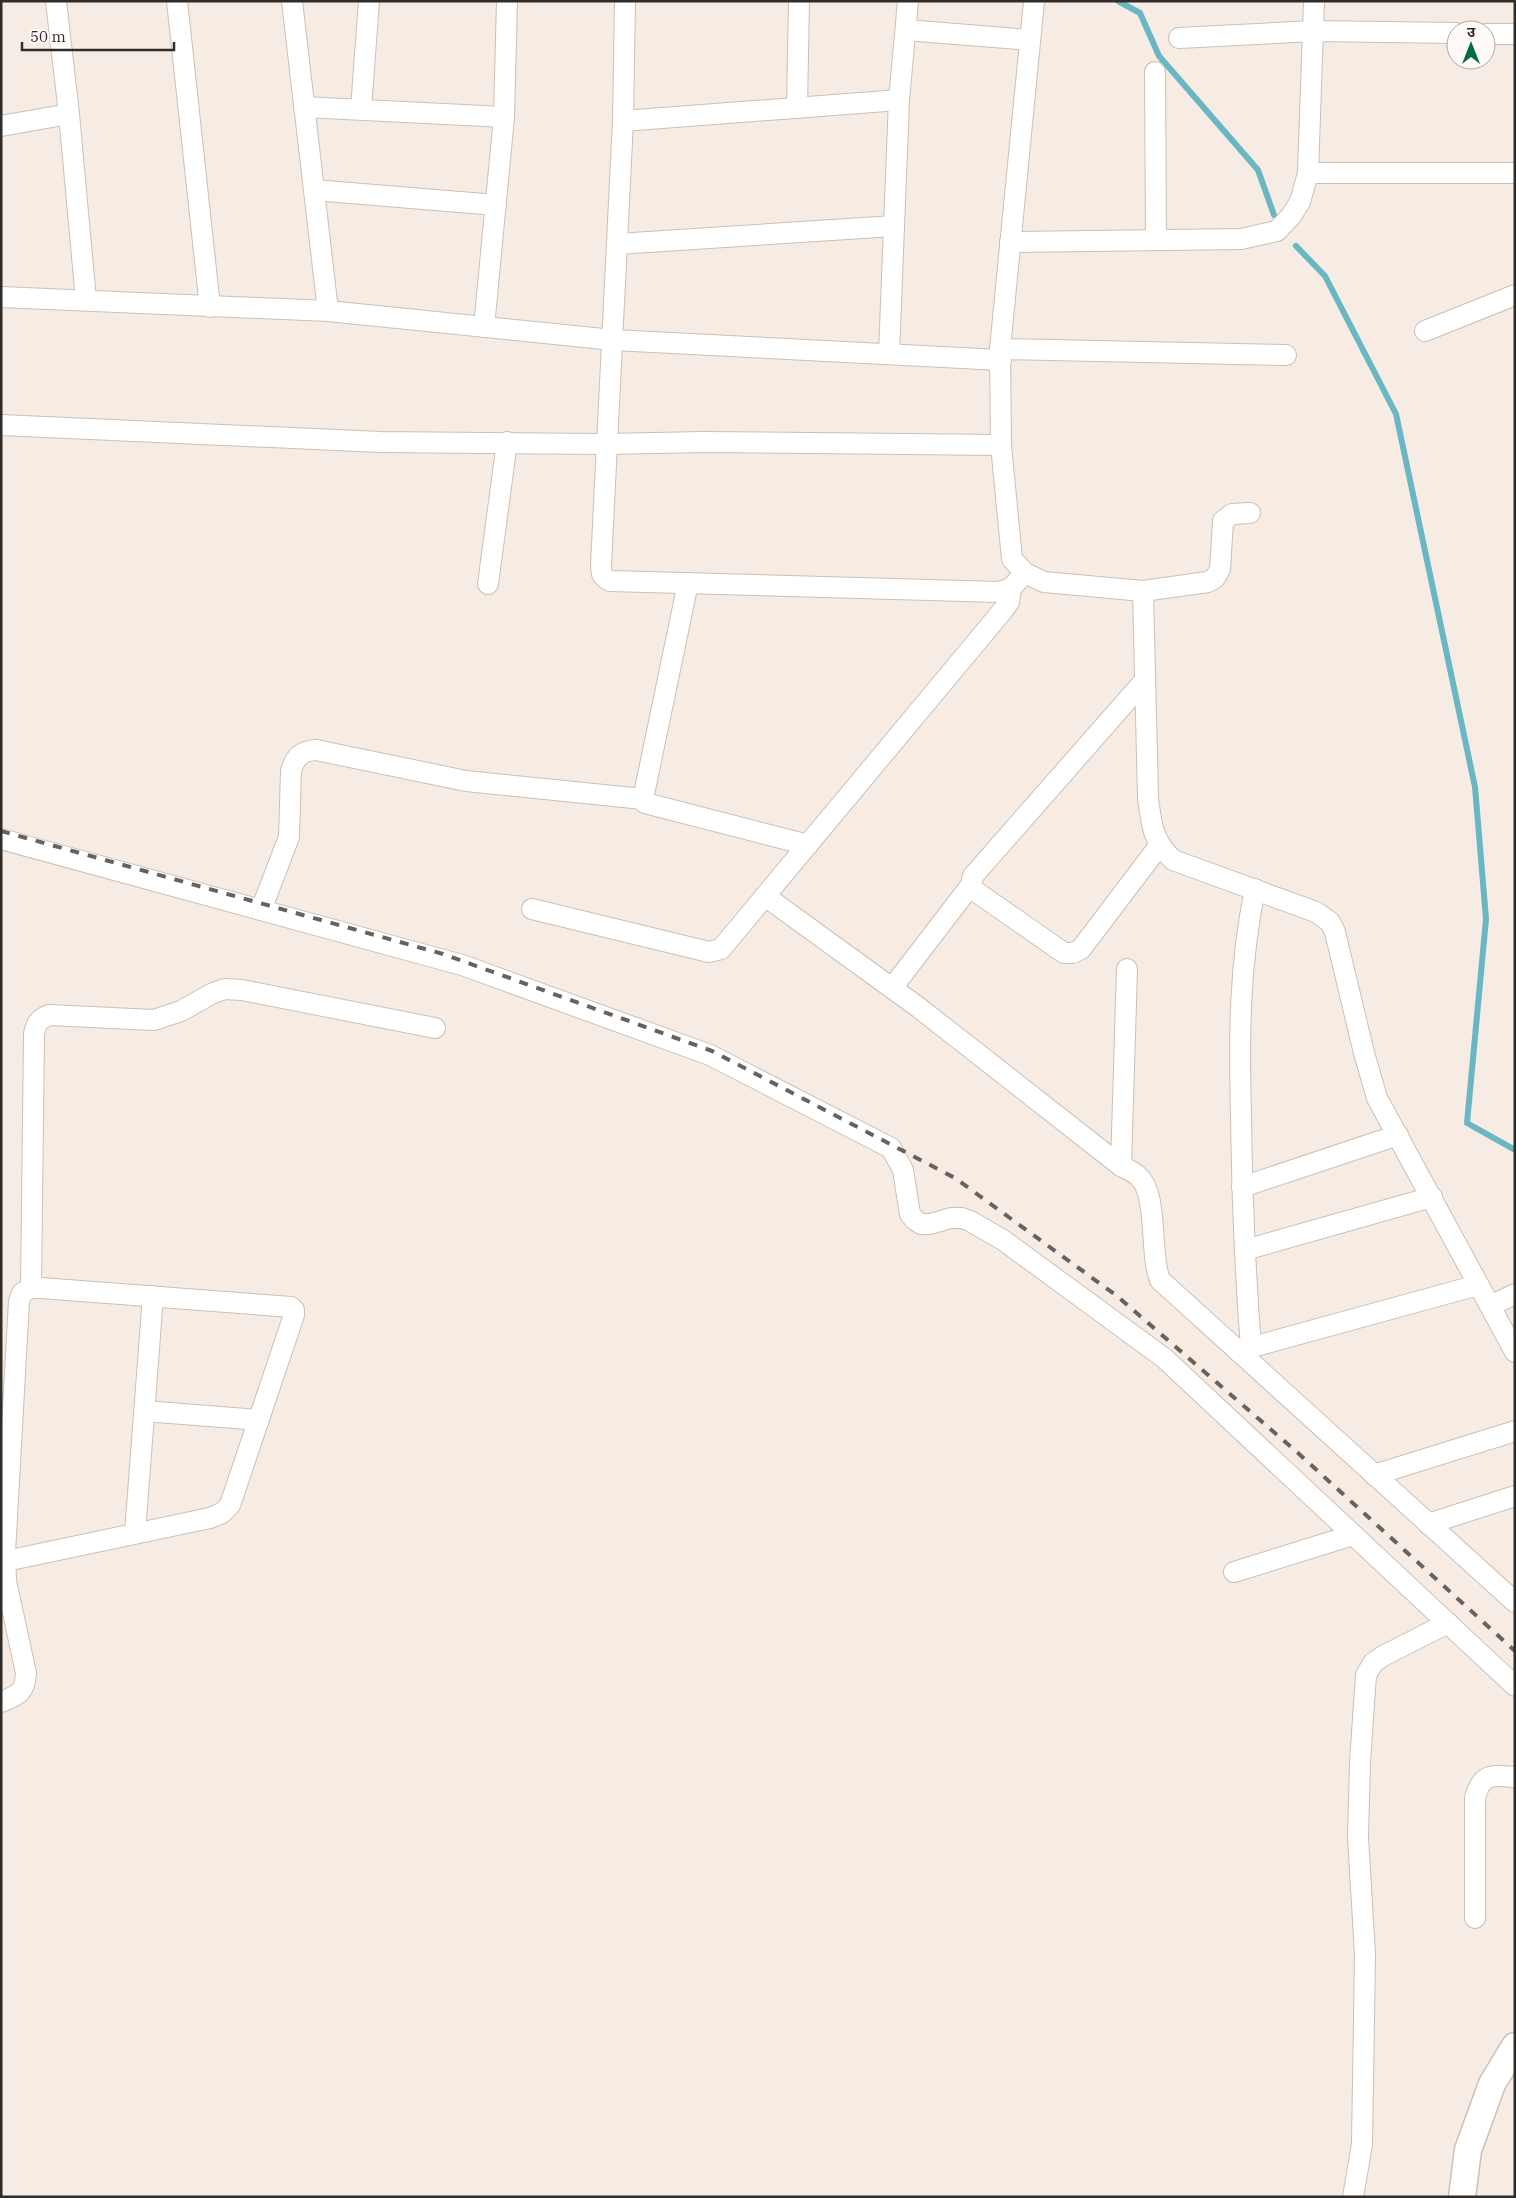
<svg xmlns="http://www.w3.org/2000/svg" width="1516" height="2198" font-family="'IBM Plex Serif','Noto Sans Devanagari',serif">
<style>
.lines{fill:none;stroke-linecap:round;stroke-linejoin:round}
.stream{stroke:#6bb6c3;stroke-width:6}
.minor-casing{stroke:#cac0b8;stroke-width:22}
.major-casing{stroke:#cac0b8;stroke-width:29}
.minor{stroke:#fff;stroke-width:20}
.major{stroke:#fff;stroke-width:26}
.rail{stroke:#68625e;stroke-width:4;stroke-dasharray:9 9;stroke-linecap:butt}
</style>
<rect width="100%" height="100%" fill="#f7ece4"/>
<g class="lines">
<g class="stream">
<polyline points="1118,1 1140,13 1159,56 1258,170 1274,215"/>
<polyline points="1296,246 1325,276 1396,414 1475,787 1486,919 1467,1123 1515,1150"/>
</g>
<g class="minor-casing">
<g id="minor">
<polyline points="56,1 69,114 86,300"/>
<polyline points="177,1 210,307"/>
<polyline points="292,1 328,311"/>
<path d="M625,1L623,121L601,565C601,574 602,577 610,581L999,592L1011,588L1025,573"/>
<path d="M1034,1L1000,349L1001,445L1012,559L1025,573L1044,582L1143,591L1148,798C1152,827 1152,839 1173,860L1316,912L1330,922L1335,932L1364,1053L1377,1098L1515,1352"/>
<polyline points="906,30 1030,40"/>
<polyline points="1486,34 1515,34"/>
<polyline points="1179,38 1313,31 1456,33"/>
<polyline points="1155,72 1156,240"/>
<polyline points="304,107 504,117"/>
<polyline points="797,108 799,1"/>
<polyline points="361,109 369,1"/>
<polyline points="623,121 899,100"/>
<polyline points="1,126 69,114"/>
<polyline points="1308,173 1515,173"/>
<polyline points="314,190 496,205"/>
<polyline points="1010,242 1241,239 1277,231 1291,216 1300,202 1308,173 1314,1"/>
<polyline points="617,244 894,226"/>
<polyline points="1,297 328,311 613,340 1001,360"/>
<polyline points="484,327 504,117 507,1"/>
<polyline points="1425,331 1515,295"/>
<polyline points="1000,349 1286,355"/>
<polyline points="889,354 899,100 908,1"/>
<polyline points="1,425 381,442 606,444 703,442 1001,445"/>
<polyline points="688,583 643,799 645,803 808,845"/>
<polyline points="488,584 507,442"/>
<polyline points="1143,591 1208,582 1215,578 1220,569 1223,521 1232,514 1250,513"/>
<polyline points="1145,680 973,876 971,885 975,891 1064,953 1073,953 1081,949 1159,846"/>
<polyline points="1,839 462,965 710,1055 891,1148 903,1170 910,1214 915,1220 921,1224 930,1224 951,1218 962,1218 970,1221 1003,1240 1164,1358 1515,1686"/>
<path d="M765,896L918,1007L1121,1166C1127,1169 1134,1172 1138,1176C1159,1194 1149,1253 1160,1280L1515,1602"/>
<polyline points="532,909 709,952 721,949 1004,609 1009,602 1011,588"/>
<path d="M261,910L289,837L291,771C295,757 301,751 316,750L466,781L643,799"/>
<polyline points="892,988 971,885"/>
<polyline points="1121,1166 1127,969"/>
<polyline points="1242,1187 1398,1135"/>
<polyline points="1245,1250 1432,1197"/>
<path d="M31,1288L34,1034C36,1023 39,1019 49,1015L154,1020L181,1011L213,993L225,989L242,990L435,1028"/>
<polyline points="1490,1306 1515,1294"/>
<path d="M1251,1348C1245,1270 1242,1193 1241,1116C1239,1038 1239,966 1255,889"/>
<polyline points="1238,1351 1478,1285"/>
<polyline points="145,1411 259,1420"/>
<polyline points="1374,1475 1515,1431"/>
<polyline points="1428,1524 1515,1496"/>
<polyline points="135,1533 153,1296"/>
<polyline points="1234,1572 1353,1535"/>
<path d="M1,1702C19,1695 25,1692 26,1673L6,1581L5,1553L19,1301L22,1293L31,1288H41L291,1307L294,1310V1315L230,1505L222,1513L210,1518L6,1561"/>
<path d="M1475,1918V1798C1482,1773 1491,1775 1515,1777"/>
<polyline points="1353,2197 1362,2144 1365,1954 1358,1838 1360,1762 1366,1675 1373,1663 1383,1656 1448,1623"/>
</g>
</g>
<g class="major-casing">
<polyline id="major" points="1462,2197 1468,2150 1492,2084 1515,2046"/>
</g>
<use href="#minor" class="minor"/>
<use href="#major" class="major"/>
<polyline class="rail" points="1,831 443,954 712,1051 955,1178 1117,1296 1298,1453 1515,1651"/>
</g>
<rect width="1516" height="2198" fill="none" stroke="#302c29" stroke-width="5"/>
<g transform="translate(1471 45)"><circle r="24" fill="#fffaf7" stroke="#aca8a5"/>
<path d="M0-4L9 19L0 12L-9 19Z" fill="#026e45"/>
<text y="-8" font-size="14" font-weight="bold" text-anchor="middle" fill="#302c29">उ</text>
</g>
<path d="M22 42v8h152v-8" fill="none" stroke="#302c29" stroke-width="2.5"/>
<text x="30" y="42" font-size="15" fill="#302c29" stroke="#fffaf7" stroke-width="4" paint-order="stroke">50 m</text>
</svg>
